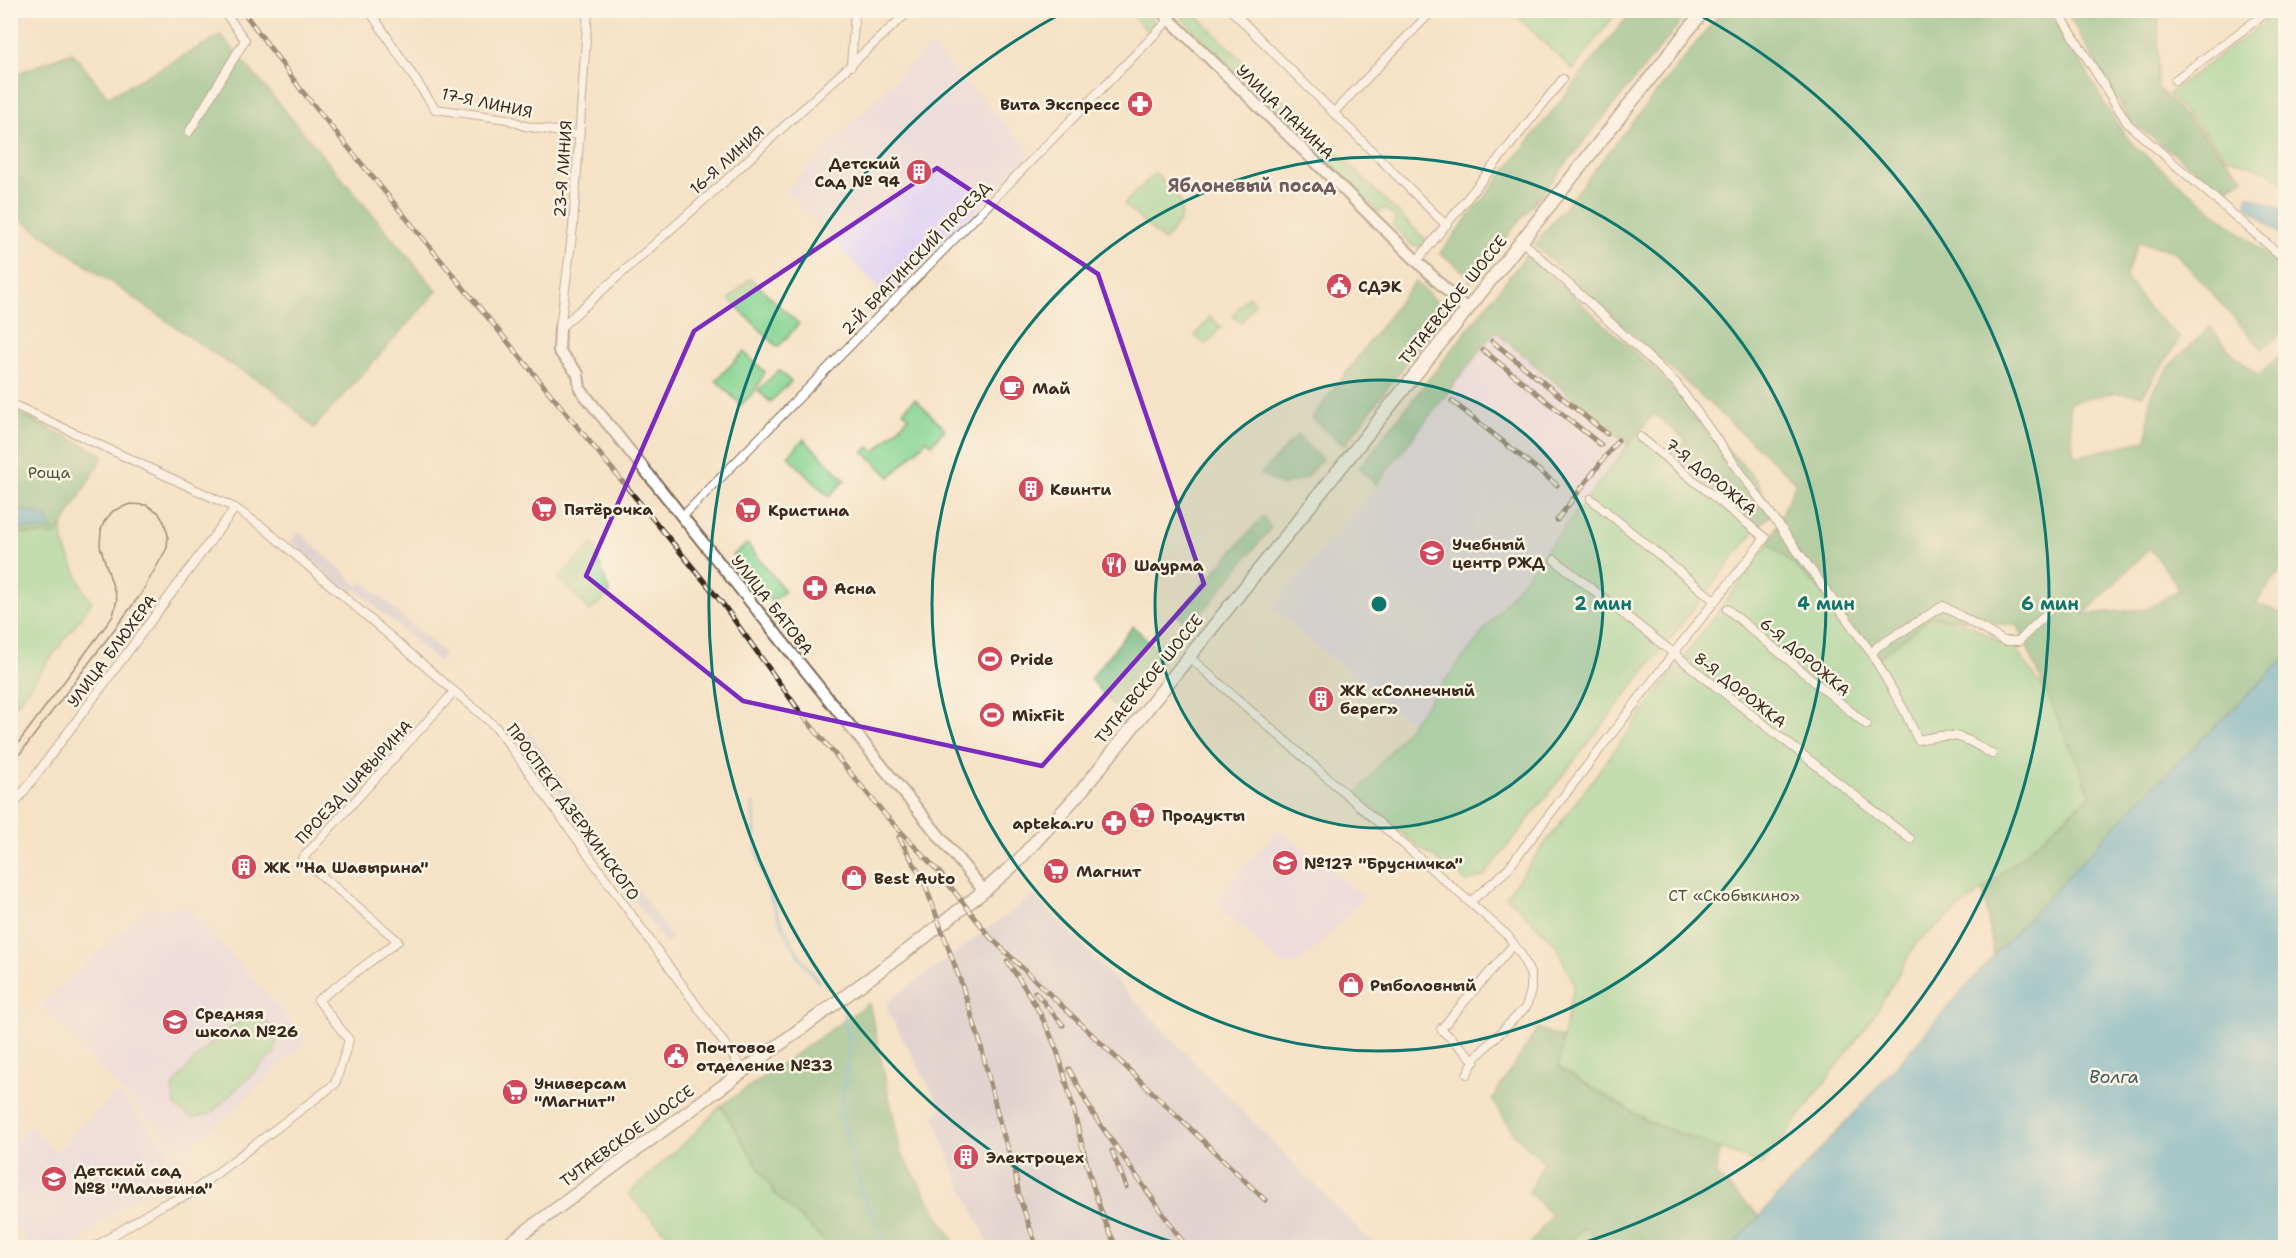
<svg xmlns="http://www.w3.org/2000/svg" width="2296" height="1258" font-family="'Shantell Sans',sans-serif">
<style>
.built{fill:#e2d4f3}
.industrial{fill:#c5c0da}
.green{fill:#85d493;stroke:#607f58;stroke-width:1.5}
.forest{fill:#6cb67d;stroke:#54704e;stroke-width:1.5;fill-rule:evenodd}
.water{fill:#4aa7c9;stroke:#426874;stroke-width:1.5}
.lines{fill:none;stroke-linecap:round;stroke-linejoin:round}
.stream{stroke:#4aa7c9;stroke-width:3}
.street-casing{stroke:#7c6a59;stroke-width:10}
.secondary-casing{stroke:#7c6a59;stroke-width:14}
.primary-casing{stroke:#7c6a59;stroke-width:15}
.street{stroke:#fff;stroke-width:8}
.secondary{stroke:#fff;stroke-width:10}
.primary{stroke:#fff;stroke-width:12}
.tram{stroke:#3b2a1e;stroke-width:1.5}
.rail-casing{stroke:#3b2a1e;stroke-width:5}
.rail{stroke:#fcf5e5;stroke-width:3;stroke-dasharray:9;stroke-linecap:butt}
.marked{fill:none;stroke:#7b2cbf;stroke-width:4.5;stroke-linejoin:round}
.ring{fill:none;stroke:#0f766e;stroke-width:3}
.labels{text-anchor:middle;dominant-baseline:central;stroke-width:5;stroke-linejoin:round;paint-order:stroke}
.street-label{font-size:16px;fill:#3b2a1e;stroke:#fcf5e5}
.poi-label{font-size:16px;font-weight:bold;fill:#3b2a1e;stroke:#fcf5e5;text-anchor:start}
.park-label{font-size:16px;fill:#4e543b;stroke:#fcf5e5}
.neighbourhood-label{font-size:18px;font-weight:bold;fill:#6e5a5f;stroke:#fcf5e5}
.water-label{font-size:18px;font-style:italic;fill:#415c62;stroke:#fcf5e5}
.centre{fill:#0f766e;stroke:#fcf5e5;stroke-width:3}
.ring-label{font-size:18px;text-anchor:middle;font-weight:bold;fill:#0f766e;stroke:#fcf5e5;stroke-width:5;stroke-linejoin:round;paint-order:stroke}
</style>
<rect width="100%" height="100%" fill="#fcf5e5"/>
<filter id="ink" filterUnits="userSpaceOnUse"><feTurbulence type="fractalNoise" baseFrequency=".0167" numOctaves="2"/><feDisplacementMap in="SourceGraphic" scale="12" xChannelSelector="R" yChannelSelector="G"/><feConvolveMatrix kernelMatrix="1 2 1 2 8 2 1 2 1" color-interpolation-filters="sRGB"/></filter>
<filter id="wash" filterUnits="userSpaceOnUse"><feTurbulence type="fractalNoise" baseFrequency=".008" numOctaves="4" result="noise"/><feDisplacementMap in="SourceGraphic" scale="24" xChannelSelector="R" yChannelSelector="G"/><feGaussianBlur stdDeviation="1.35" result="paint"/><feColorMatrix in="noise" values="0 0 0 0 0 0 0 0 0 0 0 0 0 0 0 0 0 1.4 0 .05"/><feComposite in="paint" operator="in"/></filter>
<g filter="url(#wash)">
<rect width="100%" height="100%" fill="#f6e2c6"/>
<g class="built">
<polygon points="11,10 33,10 33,11 11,32"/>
<polygon points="930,45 1032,153 888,299 786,190"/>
<polygon points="1495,331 1628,445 1411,723 1272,608 1367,498"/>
<polygon points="1279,829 1365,897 1300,964 1281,964 1213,901"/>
<polygon points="148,907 189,908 308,1040 183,1156 41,1005"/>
<polygon points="117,1092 191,1170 121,1206 73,1247 33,1247 11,1221 11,1145 30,1126 56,1152"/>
</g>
<g class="industrial">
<polygon points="299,532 359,586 363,581 445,654 438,662 356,589 350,595 291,542"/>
<polygon points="526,728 673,939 665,944 518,734"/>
<polygon points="1034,895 1197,1065 1376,1247 990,1247 956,1175 933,1116 942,1110 887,1009 889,1001"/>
</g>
<g class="green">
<polygon points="2281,10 2286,11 2285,185 2270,172 2227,157 2168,94"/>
<polygon points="1127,11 1143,11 1154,21 1155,27 1149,32"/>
<polygon points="1185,11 1192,11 1429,243 1426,247 1413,246 1393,226 1395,217 1384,208 1379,213 1183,20 1182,14"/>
<polygon points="1511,11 1617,11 1573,70"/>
<path d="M1155,173C1184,201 1194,207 1164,241L1124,204Z"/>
<polygon points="750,278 799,324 778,347 729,299"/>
<polygon points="1248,296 1255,303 1241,323 1232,316"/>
<polygon points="1210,317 1221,327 1206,345 1195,336"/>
<polygon points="744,352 765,372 754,392 741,405 716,380"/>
<polygon points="779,370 791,382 770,402 758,390"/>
<polygon points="915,399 945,429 932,444 927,440 890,477 864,452 869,447 875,452 909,417 903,411"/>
<polygon points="11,409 104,455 62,523 63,542 84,591 92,602 11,712"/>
<polygon points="1637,434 1756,529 1484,876 1467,882 1406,837 1357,794"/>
<polygon points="804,439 845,480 829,497 788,456"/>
<polygon points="1769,543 1831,599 1932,616 1972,626 2018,653 2048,695 2091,795 1983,890 1916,943 1872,1019 1763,1165 1649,1122 1557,1067 1574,984 1555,944 1506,896"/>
<polygon points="593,544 610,594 590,611 558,578"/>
<polygon points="747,544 785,591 772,602 733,555"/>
<path d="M246,1017L257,1018L269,1023L277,1040L274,1053L210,1114L192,1118L176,1107L172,1089C188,1063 219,1033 246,1017Z"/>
<polygon points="721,1106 774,1193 831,1247 680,1247 628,1194 694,1134"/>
<polygon points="1585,1227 1605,1247 1563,1248"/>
</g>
<g class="forest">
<polygon points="1632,11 1690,11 1469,283 1472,278 1440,253"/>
<path d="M1722,11H2049C2081,53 2100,106 2134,146L2285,270V331L2262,349L2174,251L2139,242L2125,276L2149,309L2180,338L2143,395L2112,393L2069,403L2074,457L2147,440L2150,397L2171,364L2210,327L2231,352L2258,376L2285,350V565L2256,603L2285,615V658L2134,806L1994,955L1983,890L2091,795L2018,626L1932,616L1879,658L1831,599L1769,543L1796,482L1534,245ZM2150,548L2180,589L2147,609L2084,614Z"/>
<polygon points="2066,11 2159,11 2158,88 2244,178 2223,190 2130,121"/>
<polygon points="221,35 437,291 314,428 273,389 222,359 11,213 11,76 72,52 108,97"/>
<polygon points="1527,254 1658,373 1758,482 1772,514 1759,526 1676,459 1673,445 1688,442 1654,414 1628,445 1495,331 1376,485 1359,468"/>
<polygon points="1415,281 1446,310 1344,446 1312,418"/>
<polygon points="10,410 104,455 57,535 22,534 11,529"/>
<polygon points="1297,435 1322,459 1305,478 1282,486 1261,474"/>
<polygon points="1263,516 1271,528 1191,626 1177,615"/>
<polygon points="1133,626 1164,656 1119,712 1090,679"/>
<polygon points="869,1003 901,1153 957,1247 831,1247 774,1193 721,1106"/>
<polygon points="1538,1028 1563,1039 1558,1067 1649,1122 1719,1148 1717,1176 1759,1216 1731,1247 1605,1247 1585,1227 1563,1247 1528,1247 1551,1215 1529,1192 1544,1162 1514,1134 1492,1099"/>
</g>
<g class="water">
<polygon points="2247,195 2285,210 2285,239 2246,205"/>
<polygon points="11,508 31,511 47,518 53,530 22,529 11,521"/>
<polygon points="2285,658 2285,1247 1731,1247 1859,1108 1994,955 2134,806"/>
</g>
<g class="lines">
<g class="stream">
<path d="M753,804C755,822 754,842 759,860C770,904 789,946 818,981"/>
<polyline points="844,1014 850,1041 841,1115 862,1193 889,1248"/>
</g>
</g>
</g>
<g filter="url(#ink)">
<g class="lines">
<g class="street-casing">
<g id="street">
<polyline points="369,10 435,109 507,119 525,126 578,135"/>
<polyline points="1231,10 1446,225"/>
<polyline points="2057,10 2128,124 2286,260"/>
<polyline points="851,66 855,10"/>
<polyline points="2175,80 2270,10"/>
<polyline points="1333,113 1433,10"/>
<polyline points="189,132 245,40 223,10"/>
<path d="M1522,241L1676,383L1872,654L1905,712L1918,740C1957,732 1958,734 1992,754"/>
<polyline points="1417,261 1563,79"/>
<polyline points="560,328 723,183 910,10"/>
<polyline points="560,328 573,227 588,10"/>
<polyline points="10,403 235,508 264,528 497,728 744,1071"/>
<polyline points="1591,499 1715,601"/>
<polyline points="683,516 1169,20"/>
<polyline points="1555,560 1910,839"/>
<polyline points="1727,609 1867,725"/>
<polyline points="1872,654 1877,647 1943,606 2004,641 2019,641 2055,605"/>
<polyline points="1188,656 1457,891 1508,936 1522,956 1531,976 1531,990 1526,1007 1476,1057 1467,1074"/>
<polyline points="10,810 235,508"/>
<polyline points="1470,902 1506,871 1684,640 1765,538 1640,437"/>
<polyline points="1475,1061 1441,1029 1514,944"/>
<polyline points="93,1248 162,1205 188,1195 335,1084 349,1040 318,1000 398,941 302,859 454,692"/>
</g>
</g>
<g class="secondary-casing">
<g id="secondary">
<polyline points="1160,10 1467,310"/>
<polyline points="560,328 559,351 578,374 580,389 874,756 984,891"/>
</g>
</g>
<g class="primary-casing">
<polyline id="primary" points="503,1248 912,947 984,891 1017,862 1083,789 1467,310 1704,10"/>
</g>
<use href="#street" class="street"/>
<use href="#secondary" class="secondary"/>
<use href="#primary" class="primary"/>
<polyline class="tram" points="10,754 113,616 117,599 100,546 101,530 104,522 113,511 130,504 146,505 158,512 164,522 168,535 167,548 141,594 10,767"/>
<g class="rail-casing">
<g id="rail">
<polyline points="242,10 302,91 722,603 803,716 887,817 939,872 990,937 1265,1200"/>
<polyline points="1492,341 1607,434"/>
<polyline points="1483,350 1601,445"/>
<polyline points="1452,401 1557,485"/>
<polyline points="1557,520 1618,440"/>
<polyline points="899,837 924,882 962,985 980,1042 1001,1128 1014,1166 1019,1196 1037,1248"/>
<path d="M1007,961C1027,990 1046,1020 1058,1054C1079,1118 1086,1187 1117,1248"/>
<polyline points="1035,992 1063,1025"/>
<polyline points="1069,1069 1093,1114 1187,1248"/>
<polyline points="1112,1151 1126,1187"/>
</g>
</g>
<use href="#rail" class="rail"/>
</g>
</g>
<path d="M0 0H2296V1258H0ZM937,168L1098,274L1204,584L1042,766L743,701L586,576L694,331Z" fill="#f6e2c6" fill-opacity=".55" fill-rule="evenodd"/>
<path class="marked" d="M937,168L1098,274L1204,584L1042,766L743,701L586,576L694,331Z"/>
<circle cx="1379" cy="604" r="224" fill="#0f766e" fill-opacity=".12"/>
<g class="ring">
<circle cx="1379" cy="604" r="224"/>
<circle cx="1379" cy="604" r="447"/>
<path d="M1188 1247A671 671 0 0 1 1064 12M1694 12A671 671 0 0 1 1570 1247"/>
</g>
<defs>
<g id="pharmacy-disc" transform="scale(1.35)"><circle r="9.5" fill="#d1495b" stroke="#fcf5e5"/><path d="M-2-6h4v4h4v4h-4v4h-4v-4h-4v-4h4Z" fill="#fff"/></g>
<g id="building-disc" transform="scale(1.35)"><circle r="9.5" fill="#d1495b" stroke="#fcf5e5"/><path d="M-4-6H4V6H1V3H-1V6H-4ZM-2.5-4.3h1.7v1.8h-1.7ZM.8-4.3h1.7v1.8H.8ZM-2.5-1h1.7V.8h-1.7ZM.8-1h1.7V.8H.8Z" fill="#fff"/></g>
<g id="civic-disc" transform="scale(1.35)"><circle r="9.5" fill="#d1495b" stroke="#fcf5e5"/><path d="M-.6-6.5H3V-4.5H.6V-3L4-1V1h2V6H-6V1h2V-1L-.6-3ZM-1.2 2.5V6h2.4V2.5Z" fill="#fff"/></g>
<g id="cafe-disc" transform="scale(1.35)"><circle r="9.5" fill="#d1495b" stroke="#fcf5e5"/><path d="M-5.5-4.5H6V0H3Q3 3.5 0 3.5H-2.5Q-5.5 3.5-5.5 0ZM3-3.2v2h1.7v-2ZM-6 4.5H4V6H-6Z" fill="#fff"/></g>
<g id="supermarket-disc" transform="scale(1.35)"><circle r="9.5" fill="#d1495b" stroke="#fcf5e5"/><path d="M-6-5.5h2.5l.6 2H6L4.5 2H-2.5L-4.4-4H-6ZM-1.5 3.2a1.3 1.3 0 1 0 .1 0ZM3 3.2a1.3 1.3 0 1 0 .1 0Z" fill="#fff"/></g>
<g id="university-disc" transform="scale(1.35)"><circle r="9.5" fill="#d1495b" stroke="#fcf5e5"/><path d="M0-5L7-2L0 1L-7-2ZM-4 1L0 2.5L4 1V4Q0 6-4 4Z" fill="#fff"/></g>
<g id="restaurant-disc" transform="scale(1.35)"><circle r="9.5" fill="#d1495b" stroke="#fcf5e5"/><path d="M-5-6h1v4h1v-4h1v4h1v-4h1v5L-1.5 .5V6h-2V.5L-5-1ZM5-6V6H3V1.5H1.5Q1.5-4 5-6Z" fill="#fff"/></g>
<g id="stadium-disc" transform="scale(1.35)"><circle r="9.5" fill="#d1495b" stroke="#fcf5e5"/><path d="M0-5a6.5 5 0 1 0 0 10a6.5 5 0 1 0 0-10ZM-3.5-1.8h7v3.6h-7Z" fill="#fff"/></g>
<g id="school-disc" transform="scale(1.35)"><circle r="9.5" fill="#d1495b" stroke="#fcf5e5"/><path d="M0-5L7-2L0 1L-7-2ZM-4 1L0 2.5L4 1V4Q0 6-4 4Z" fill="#fff"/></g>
<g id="shop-disc" transform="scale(1.35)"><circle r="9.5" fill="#d1495b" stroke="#fcf5e5"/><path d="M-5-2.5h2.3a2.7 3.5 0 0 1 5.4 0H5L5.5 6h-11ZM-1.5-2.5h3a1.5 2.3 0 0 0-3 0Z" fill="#fff"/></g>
</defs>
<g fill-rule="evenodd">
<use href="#pharmacy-disc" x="1140" y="104"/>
<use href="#building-disc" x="919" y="172"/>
<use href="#civic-disc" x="1339" y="286"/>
<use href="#cafe-disc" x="1012" y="388"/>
<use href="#building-disc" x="1031" y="489"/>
<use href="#supermarket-disc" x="544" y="509"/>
<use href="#supermarket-disc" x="748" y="510"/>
<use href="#university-disc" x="1432" y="553"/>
<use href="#restaurant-disc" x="1114" y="565"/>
<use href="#pharmacy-disc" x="815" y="588"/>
<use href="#stadium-disc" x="990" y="659"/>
<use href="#building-disc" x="1321" y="699"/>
<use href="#stadium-disc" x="992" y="715"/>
<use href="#supermarket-disc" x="1142" y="815"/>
<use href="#pharmacy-disc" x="1114" y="823"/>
<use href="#school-disc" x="1285" y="863"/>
<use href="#building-disc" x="244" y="867"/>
<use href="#supermarket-disc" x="1056" y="871"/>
<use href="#shop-disc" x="854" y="878"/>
<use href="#shop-disc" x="1351" y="985"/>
<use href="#school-disc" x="175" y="1022"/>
<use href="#civic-disc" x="676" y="1056"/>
<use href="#supermarket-disc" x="515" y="1092"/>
<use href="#building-disc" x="966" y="1157"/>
<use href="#school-disc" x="54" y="1179"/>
</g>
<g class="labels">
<g class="street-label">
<text transform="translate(487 103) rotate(12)">17-Я ЛИНИЯ</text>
<text transform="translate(1285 112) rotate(44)">УЛИЦА ПАНИНА</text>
<text transform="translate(727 160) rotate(-42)">16-Я ЛИНИЯ</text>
<text transform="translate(563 169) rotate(-86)">23-Я ЛИНИЯ</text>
<text transform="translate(916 258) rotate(-46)">2-Й БРАГИНСКИЙ ПРОЕЗД</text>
<text transform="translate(1453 300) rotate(-51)">ТУТАЕВСКОЕ ШОССЕ</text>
<text transform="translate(1711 477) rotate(39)">7-Я ДОРОЖКА</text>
<text transform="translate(772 605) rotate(52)">УЛИЦА БАТОВА</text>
<text transform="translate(112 651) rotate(-53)">УЛИЦА БЛЮХЕРА</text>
<text transform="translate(1805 657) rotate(40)">6-Я ДОРОЖКА</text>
<text transform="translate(1149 679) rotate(-51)">ТУТАЕВСКОЕ ШОССЕ</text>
<text transform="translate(1740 690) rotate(38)">8-Я ДОРОЖКА</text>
<text transform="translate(354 782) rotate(-47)">ПРОЕЗД ШАВЫРИНА</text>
<text transform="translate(573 812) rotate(54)">ПРОСПЕКТ ДЗЕРЖИНСКОГО</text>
<text transform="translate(627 1136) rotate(-36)">ТУТАЕВСКОЕ ШОССЕ</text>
</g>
<g class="poi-label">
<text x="1120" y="104" text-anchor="end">Вита Экспресс</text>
<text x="900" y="163" text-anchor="end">Детский<tspan x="900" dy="18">Сад № 94</tspan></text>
<text x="1358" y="286">СДЭК</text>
<text x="1032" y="388">Май</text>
<text x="1050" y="489">Квинти</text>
<text x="564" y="509">Пятёрочка</text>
<text x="768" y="510">Кристина</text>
<text x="1452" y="544">Учебный<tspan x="1452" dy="18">центр РЖД</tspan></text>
<text x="1134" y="565">Шаурма</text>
<text x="834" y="588">Асна</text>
<text x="1010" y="659">Pride</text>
<text x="1340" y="690">ЖК «Солнечный<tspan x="1340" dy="18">берег»</tspan></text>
<text x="1012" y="715">MixFit</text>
<text x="1162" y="815">Продукты</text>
<text x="1094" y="823" text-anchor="end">apteka.ru</text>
<text x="1304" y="863">№127 "Брусничка"</text>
<text x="264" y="867">ЖК "На Шавырина"</text>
<text x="1076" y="871">Магнит</text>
<text x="874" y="878">Best Auto</text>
<text x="1370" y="985">Рыболовный</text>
<text x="195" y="1013">Средняя<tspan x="195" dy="18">школа №26</tspan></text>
<text x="696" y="1047">Почтовое<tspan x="696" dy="18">отделение №33</tspan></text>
<text x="534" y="1083">Универсам<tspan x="534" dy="18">"Магнит"</tspan></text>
<text x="986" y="1157">Электроцех</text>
<text x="74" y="1170">Детский сад<tspan x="74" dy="18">№8 "Мальвина"</tspan></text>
</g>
<g class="park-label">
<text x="49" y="472">Роща</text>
<text x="1734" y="895">СТ «Скобыкино»</text>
</g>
<g class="neighbourhood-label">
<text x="1252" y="186">Яблоневый посад</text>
</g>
<g class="water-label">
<text x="2114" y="1077">Волга</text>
</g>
</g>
<circle cx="1379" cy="604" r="9" class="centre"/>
<g class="ring-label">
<text x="1603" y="610">2 мин</text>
<text x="1826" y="610">4 мин</text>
<text x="2050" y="610">6 мин</text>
</g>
<rect width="2296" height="1258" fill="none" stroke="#fcf5e5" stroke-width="36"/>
</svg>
